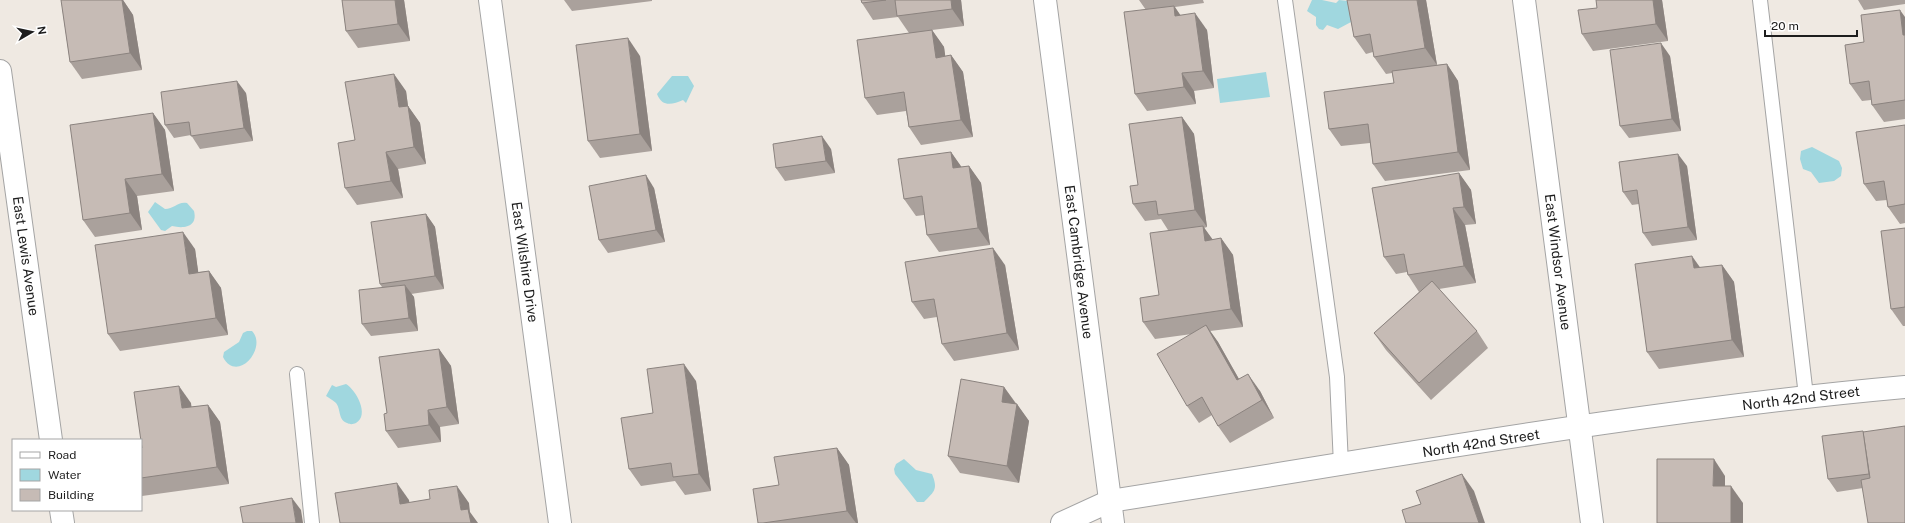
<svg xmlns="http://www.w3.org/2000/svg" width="1905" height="523" font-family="'Public Sans',sans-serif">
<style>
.water{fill:#a0d7df}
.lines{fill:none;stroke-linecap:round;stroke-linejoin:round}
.service-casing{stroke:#a4a4a4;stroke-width:16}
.minor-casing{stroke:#a4a4a4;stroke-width:24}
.service{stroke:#fff;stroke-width:14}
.minor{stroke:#fff;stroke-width:22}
.wall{fill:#aaa19c}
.shaded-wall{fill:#8b837f}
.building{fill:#c6bbb5;stroke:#8b837f}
.labels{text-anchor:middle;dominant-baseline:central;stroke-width:3.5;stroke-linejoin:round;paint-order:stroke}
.street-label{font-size:14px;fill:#1d1d1d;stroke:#fff}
</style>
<rect width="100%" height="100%" fill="#efe9e2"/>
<g class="water">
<polygon points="1312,0 1322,0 1336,3 1339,0 1348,1 1351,22 1338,29 1327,25 1323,30 1319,29 1316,25 1316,17 1307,11"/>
<polygon points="1266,72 1270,97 1220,103 1217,79"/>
<path d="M672,76H688L694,86L686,103L683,100C672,105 662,107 657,94Z"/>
<polygon points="1812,147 1839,161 1842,168 1841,176 1834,181 1819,183 1811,172 1803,169 1800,159 1801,151"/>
<path d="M155,202L165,209C174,209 178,201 187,203L194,211C198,227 184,229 172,226L165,231L161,230L148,212Z"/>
<path d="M247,331H252C268,348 237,384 223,357L224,352L239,342L243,333Z"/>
<path d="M346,384C356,390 370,415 356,423C353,424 351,425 347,423C338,420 341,409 336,403C333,400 329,398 326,396L332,385L336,387Z"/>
<path d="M904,459L916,470L932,474C938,489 935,491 924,502H917L895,474L894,469L896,464Z"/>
</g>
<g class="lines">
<g class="service-casing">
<g id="service">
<polyline points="1285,0 1337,377 1341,465"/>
<polyline points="1760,0 1806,396"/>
<polyline points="297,374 312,523"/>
</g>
</g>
<g class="minor-casing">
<g id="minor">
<polyline points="490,0 560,523"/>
<polyline points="1045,0 1113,523"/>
<polyline points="1524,0 1592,523"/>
<polyline points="0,71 51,440"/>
<polyline points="61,510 63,523"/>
<path d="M1062,523L1110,501C1374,460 1638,411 1905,387"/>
</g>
</g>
<use href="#service" class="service"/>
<use href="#minor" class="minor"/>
</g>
<g class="wall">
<polygon points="61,0 123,0 133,15 142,70 82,79 70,62"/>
<polygon points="342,0 404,0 410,41 358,48 346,31"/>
<polygon points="564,0 652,0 652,1 572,11"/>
<polygon points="861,0 961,0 964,26 932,30 944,47 945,56 951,55 963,72 973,137 921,145 909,127 906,111 877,115 865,98 909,33 898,17 873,20 862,3"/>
<polygon points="1139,0 1203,0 1204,3 1175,7 1180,15 1207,30 1214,88 1194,91 1196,104 1147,111 1135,94 1146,10"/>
<polygon points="1347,0 1426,0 1437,65 1447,64 1458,81 1470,170 1385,181 1373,164 1370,143 1341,146 1329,129 1394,83 1392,73 1386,74 1374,57 1373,52 1366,54 1354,37"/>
<polygon points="1596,0 1662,0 1668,41 1593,51 1582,34 1597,8"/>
<polygon points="1858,0 1905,0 1905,4 1864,10"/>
<polygon points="1905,17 1905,119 1884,122 1872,105 1871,100 1862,101 1850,84 1864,42"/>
<polygon points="640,56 652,151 600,158 588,141"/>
<polygon points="1670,56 1681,131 1629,138 1620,126"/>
<polygon points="406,91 408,106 420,123 426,164 398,169 403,198 357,205 345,188 355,140"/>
<polygon points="246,93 253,141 200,149 191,135 174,138 165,125"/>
<polygon points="153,113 165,130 174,191 137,196 142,230 95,237 83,220"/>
<polygon points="1182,117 1194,134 1207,227 1204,228 1213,240 1221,238 1233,255 1243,327 1210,331 1218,342 1239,379 1260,391 1274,418 1230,443 1218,426 1212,415 1199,423 1187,406 1192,334 1155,339 1143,322 1159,295 1168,230 1161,219 1145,221 1133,204 1138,185"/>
<polygon points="1905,125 1905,223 1900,224 1888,207 1887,200 1876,201 1864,184"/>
<polygon points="831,149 835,173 785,181 776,168"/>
<polygon points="951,152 961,167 969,166 981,183 990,245 939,252 927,235 924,215 916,216 904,199"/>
<polygon points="1687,166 1697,240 1652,246 1643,233 1639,204 1632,205 1623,192"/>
<polygon points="1459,173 1471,190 1476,224 1465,225 1476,283 1439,289 1477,331 1488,348 1431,400 1386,350 1374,333 1419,292 1408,275 1407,272 1396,274 1384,257"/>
<polygon points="654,188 665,242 608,253 599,240"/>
<polygon points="426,214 435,227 444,289 411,294 414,297 418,331 371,336 362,324 382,287 380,284"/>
<polygon points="1905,228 1905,326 1903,326 1891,309"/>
<polygon points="195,249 198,272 209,271 221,288 228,335 120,351 108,334"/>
<polygon points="1005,265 1019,350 954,361 942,344 937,317 924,319 912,302"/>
<polygon points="1722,265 1734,282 1744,357 1659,369 1647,352 1700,268"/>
<polygon points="439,349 451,366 459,424 440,427 441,442 398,448 386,431 387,413"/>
<polygon points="696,381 711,491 685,495 675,481 641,486 629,469 653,413"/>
<polygon points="1004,387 1029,421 1019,483 960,473 948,456"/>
<polygon points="191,403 191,407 208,405 220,422 229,484 142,496 141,495 141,448"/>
<polygon points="1863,431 1863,432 1905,523 1863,488 1837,492 1828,479"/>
<polygon points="837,448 849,465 858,523 758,523 779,485"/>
</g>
<g class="shaded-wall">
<polygon points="122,0 123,0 133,15 142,70 130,53"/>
<polygon points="395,0 404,0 410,41 398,24"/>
<polygon points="951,0 961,0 964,26 952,9"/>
<polygon points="1417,0 1426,0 1437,65 1425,48"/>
<polygon points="1653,0 1662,0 1668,41 1656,24"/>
<polygon points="1174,6 1186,23 1175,16"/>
<polygon points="1900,10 1905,17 1905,37 1903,35"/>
<polygon points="1195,13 1207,30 1214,88 1203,71"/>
<polygon points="932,30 944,47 948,75 936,58"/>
<polygon points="628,38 640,56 652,151 640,134"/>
<polygon points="1661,43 1670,56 1681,131 1672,119"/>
<polygon points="951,55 963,72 973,137 961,120"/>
<polygon points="1447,64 1458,81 1470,170 1458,152"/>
<polygon points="1182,73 1194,91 1196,104 1184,87"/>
<polygon points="394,74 406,91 408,106 420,123 426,164 414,147 399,107"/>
<polygon points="237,81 246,93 253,141 244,128"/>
<polygon points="153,113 165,130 174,191 162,174"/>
<polygon points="1182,117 1194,134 1207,227 1195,210"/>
<polygon points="822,136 831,149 835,173 826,161"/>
<polygon points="386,152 398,169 403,198 391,181"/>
<polygon points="951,152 963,169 953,168"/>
<polygon points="1678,154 1687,166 1697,240 1688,227"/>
<polygon points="969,166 981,183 990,245 978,228"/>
<polygon points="1459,173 1471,190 1476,224 1464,207"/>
<polygon points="646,175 654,188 665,242 656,230"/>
<polygon points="125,179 137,196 142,230 130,213"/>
<polygon points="1453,208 1465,225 1476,283 1464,266"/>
<polygon points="426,214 435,227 444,289 435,276"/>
<polygon points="1203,226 1215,243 1205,241"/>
<polygon points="183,232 195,249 201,291 189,274"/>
<polygon points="1221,238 1233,255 1243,327 1231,309"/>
<polygon points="993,248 1005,265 1019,350 1007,333"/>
<polygon points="1692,256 1704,273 1694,268"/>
<polygon points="1722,265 1734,282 1744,357 1732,340"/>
<polygon points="209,271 221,288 228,335 216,318"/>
<polygon points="405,285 414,297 418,331 409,318"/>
<polygon points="1206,325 1218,342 1249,397 1237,380"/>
<polygon points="439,349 451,366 459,424 447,407"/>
<polygon points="684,364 696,381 711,491 699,474"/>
<polygon points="1248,374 1260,391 1274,418 1262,400"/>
<polygon points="179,386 191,403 194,425 182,408"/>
<polygon points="1004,387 1016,404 1014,419 1002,402"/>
<polygon points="1017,404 1029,421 1019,483 1007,466"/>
<polygon points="208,405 220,422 229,484 217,467"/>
<polygon points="428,410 440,427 441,442 429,425"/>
<polygon points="837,448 849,465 858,523 856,523 847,511"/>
<polygon points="1714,459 1725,476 1725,503 1713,486"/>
<polygon points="1462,474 1474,491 1485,523 1479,523"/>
<polygon points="397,483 409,500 412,521 400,504"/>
<polygon points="457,486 469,503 470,512 478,523 470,523 461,510"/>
<polygon points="1731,486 1743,503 1743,523 1731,523"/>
<polygon points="292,498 301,510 303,523 296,523"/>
</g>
<g class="building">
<polygon points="61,0 122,0 130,53 70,62"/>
<polygon points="342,0 395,0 398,24 346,31"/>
<polygon points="861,0 886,0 862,3"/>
<polygon points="895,0 951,0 952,9 897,16"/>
<polygon points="1347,0 1417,0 1425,48 1374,57 1370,34 1354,37"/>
<polygon points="1596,0 1653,0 1656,24 1582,34 1578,10 1597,8"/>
<polygon points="1174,6 1175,16 1195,13 1203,71 1182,73 1184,87 1135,94 1124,12"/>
<polygon points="1900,10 1903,35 1905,35 1905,100 1872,105 1869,81 1850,84 1845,45 1864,42 1861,15"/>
<polygon points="932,30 936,58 951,55 961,120 909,127 904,92 865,98 857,40"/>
<polygon points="628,38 640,134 588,141 576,45"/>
<polygon points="1661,43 1672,119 1620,126 1610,50"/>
<polygon points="1447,64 1458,152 1373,164 1368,124 1329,129 1324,92 1394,83 1392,71"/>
<polygon points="394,74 399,107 408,106 414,147 386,152 391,181 345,188 338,143 355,140 345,82"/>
<polygon points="237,81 244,128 191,136 189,122 165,125 161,92"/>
<polygon points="153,113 162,174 125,179 130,213 83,220 70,125"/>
<polygon points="1182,117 1195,210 1158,215 1156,201 1133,204 1130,186 1138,185 1129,124"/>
<polygon points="1905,125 1905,204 1888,207 1884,181 1864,184 1856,132"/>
<polygon points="822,136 826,161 776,168 773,144"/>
<polygon points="951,152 953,168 969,166 978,228 927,235 922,196 904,199 898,159"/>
<polygon points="1678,154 1688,227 1643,233 1637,190 1623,192 1619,162"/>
<polygon points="1459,173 1464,207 1453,208 1464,266 1408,275 1404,254 1384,257 1372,188"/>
<polygon points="646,175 656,230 599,240 589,186"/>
<polygon points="426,214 435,276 380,284 371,222"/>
<polygon points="1203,226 1205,241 1221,238 1231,309 1143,322 1140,298 1159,295 1150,233"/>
<polygon points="1905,228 1905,307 1891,309 1881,231"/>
<polygon points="183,232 189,274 209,271 216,318 108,334 95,245"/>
<polygon points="993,248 1007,333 942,344 934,299 912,302 905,262"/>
<polygon points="1692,256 1694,268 1722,265 1732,340 1647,352 1635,264"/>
<polygon points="1432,281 1477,331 1419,383 1374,333"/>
<polygon points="405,285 409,318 362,324 359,290"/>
<polygon points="1206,325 1237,380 1248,374 1262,400 1218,426 1202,397 1187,406 1157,354"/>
<polygon points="439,349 447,407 428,410 429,425 386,431 384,414 387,413 379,357"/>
<polygon points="684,364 699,474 673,477 671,463 629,469 621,418 653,413 647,369"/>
<polygon points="961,379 1004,387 1002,402 1017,404 1007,466 948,456"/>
<polygon points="179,386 182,408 208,405 217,467 141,478 141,448 142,448 134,392"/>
<polygon points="1905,426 1905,523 1868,523 1861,480 1870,478 1863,432"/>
<polygon points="1863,431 1869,474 1828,479 1822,436"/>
<polygon points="837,448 847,511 763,523 758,523 753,489 779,485 774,457"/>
<polygon points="1657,459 1714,459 1713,486 1731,486 1731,523 1657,523"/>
<polygon points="1462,474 1479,523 1406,523 1402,510 1421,504 1416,491"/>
<polygon points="397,483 400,504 430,499 429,490 457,486 461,510 468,509 471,523 340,523 335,493"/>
<polygon points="292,498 296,523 243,523 240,507"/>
</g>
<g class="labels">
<g class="street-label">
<text transform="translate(26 256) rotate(82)">East Lewis Avenue</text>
<text transform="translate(525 262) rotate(82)">East Wilshire Drive</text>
<text transform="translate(1079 262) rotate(83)">East Cambridge Avenue</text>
<text transform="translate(1558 262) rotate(83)">East Windsor Avenue</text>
<text transform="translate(1801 398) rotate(-7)">North 42nd Street</text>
<text transform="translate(1481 443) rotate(-9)">North 42nd Street</text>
</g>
</g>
<rect x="12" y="439" width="130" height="72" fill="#ffffff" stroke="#a5a5a5"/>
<rect x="20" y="452" width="20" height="6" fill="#ffffff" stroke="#a5a5a5"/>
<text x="48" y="459" font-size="12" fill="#1d1d1d">Road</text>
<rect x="20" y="469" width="20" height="12" fill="#a0d7df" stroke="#a5a5a5"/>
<text x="48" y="479" font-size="12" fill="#1d1d1d">Water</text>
<rect x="20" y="489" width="20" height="12" fill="#c6bbb5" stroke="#a5a5a5"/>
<text x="48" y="499" font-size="12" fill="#1d1d1d">Building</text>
<g transform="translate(32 32) rotate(81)" stroke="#ffffff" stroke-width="3" paint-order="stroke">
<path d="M0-3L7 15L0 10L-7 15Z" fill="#1d1d1d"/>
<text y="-6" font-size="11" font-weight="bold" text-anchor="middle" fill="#1d1d1d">N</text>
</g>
<path d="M1765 30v6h92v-6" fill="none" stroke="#1d1d1d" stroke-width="2"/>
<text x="1771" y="30" font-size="12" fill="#1d1d1d" stroke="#ffffff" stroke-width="3" paint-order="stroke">20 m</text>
</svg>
